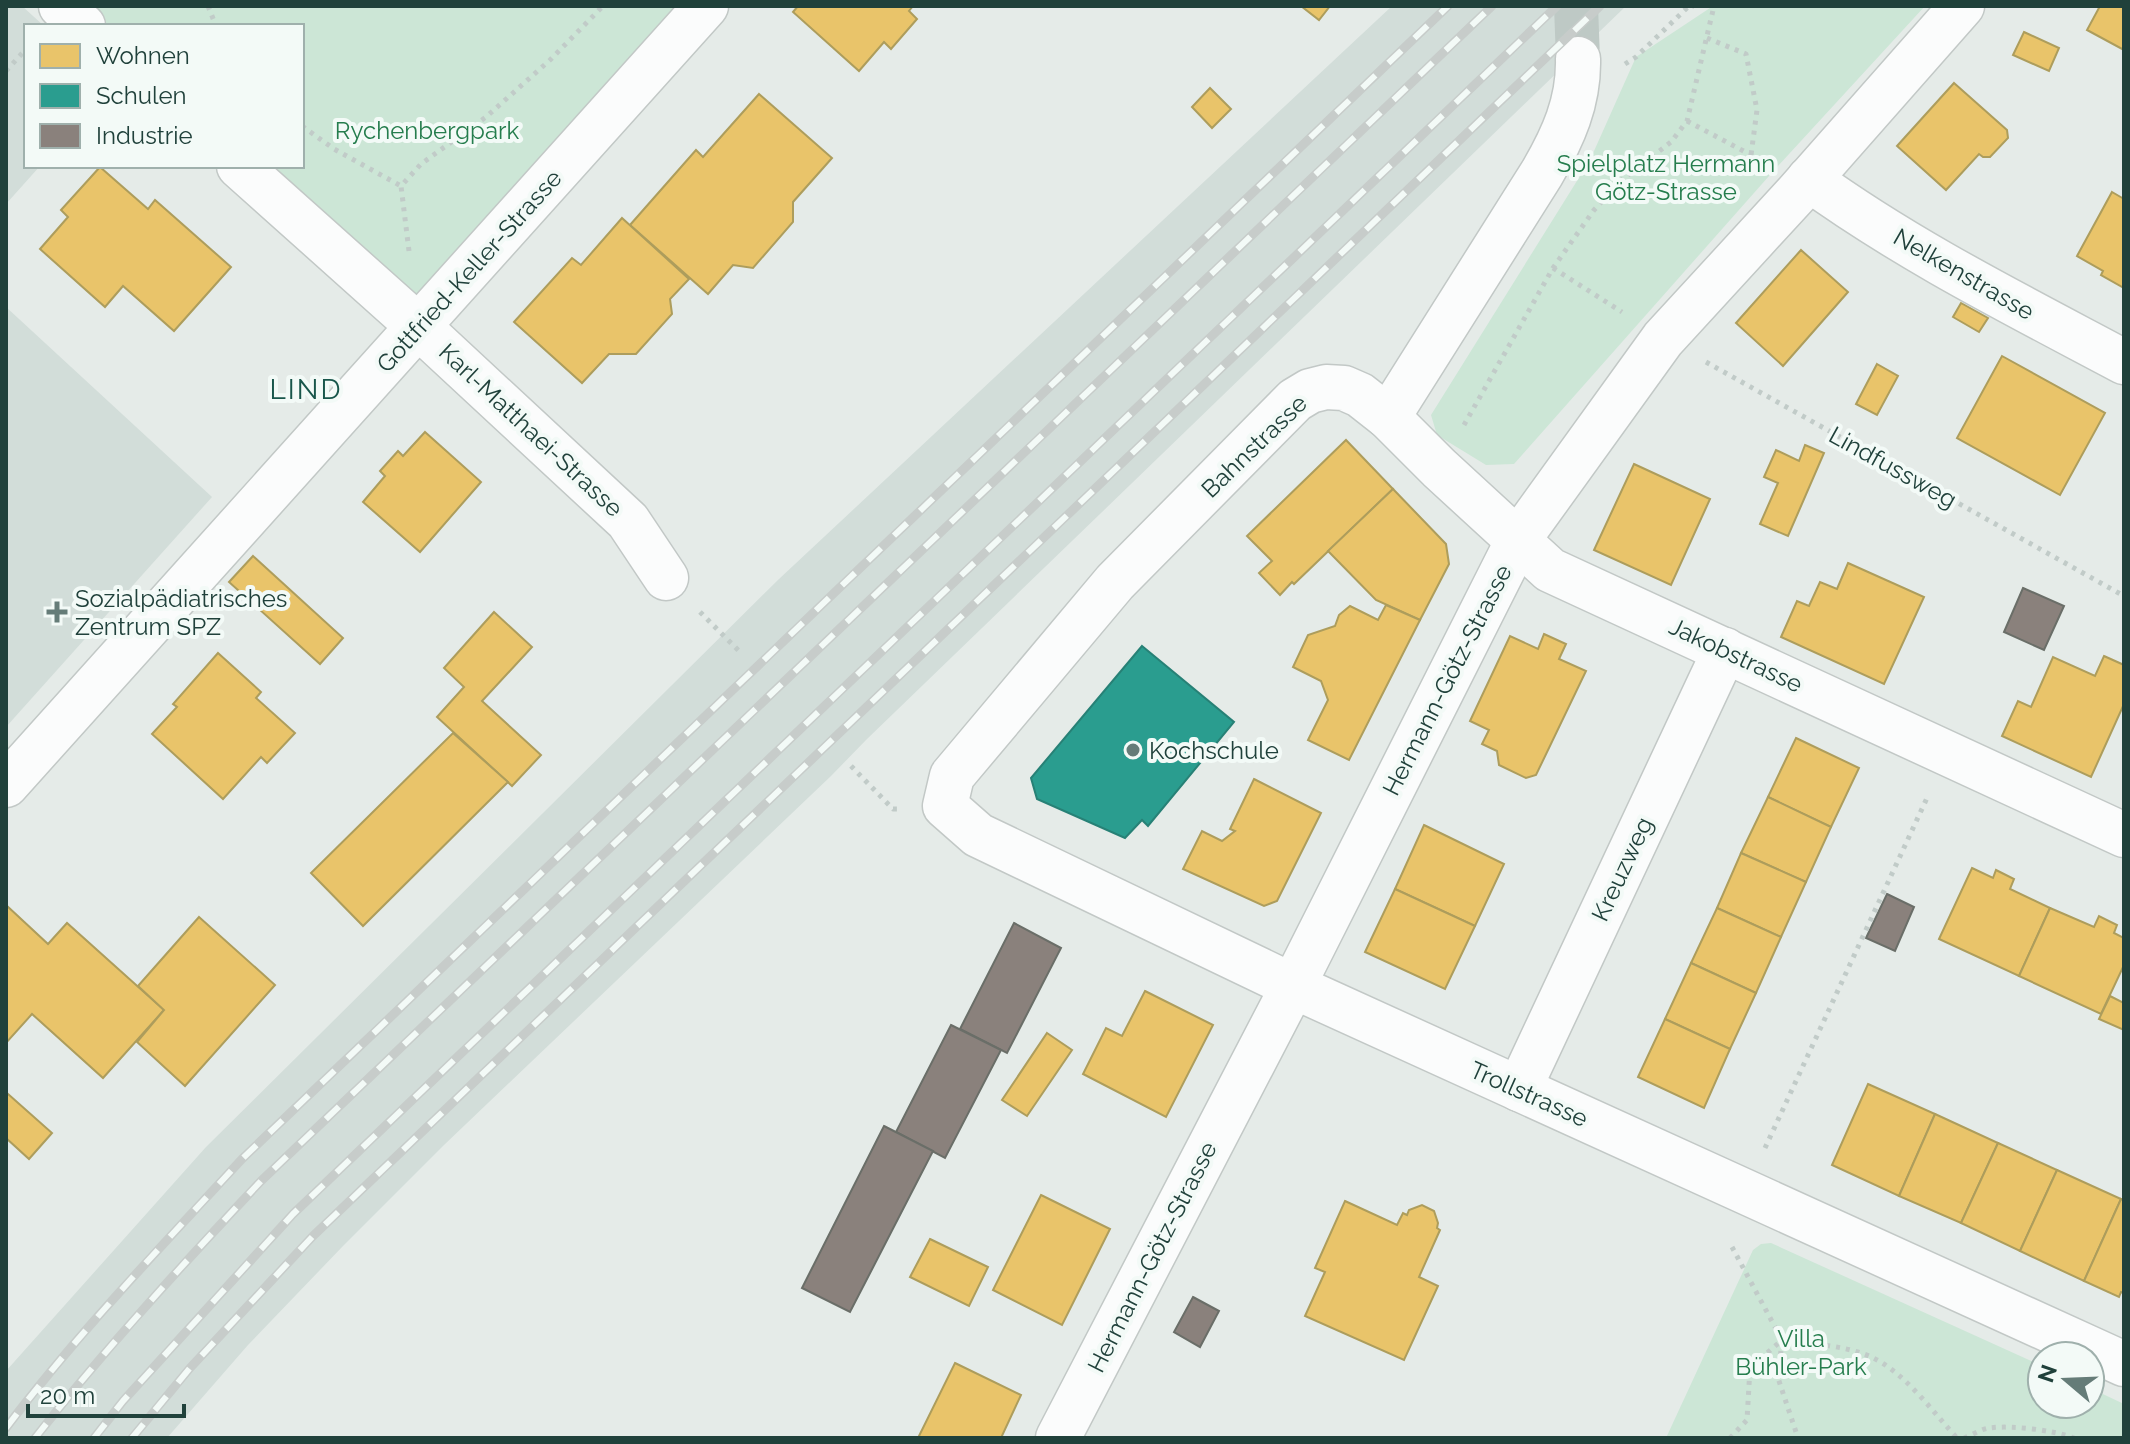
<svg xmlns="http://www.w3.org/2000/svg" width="2130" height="1444" font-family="Raleway,sans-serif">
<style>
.built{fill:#d2ddd9}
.green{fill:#cce6d6}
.homes{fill:#e9c46a;stroke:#ad9d5c;stroke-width:2}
.schools{fill:#2a9d8f;stroke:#278176;stroke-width:2}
.industry{fill:#8a817c;stroke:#6a6e68;stroke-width:2}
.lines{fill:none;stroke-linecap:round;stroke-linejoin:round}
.minor-tunnel{stroke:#bec9c5;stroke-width:44;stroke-dasharray:44 22;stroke-linecap:butt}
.minor-casing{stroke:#c2c8c6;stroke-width:47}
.path{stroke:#c1cbc8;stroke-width:5;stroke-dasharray:4 6;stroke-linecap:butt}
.minor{stroke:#fbfcfc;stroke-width:44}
.rail-casing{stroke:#c7ccca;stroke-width:9}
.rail{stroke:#f3faf7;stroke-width:6;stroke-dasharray:18;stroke-linecap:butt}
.poi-dot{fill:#657c78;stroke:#f3faf7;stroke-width:3}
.labels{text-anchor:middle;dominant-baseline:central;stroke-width:8;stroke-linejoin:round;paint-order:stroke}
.park-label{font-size:24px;fill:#257d4d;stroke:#f3faf7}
.street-label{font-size:24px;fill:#20413b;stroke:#f3faf7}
.poi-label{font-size:24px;fill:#20413b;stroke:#f3faf7;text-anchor:start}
.quarter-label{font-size:28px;letter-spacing:2px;fill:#19564b;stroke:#f3faf7}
</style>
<rect width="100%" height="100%" fill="#e5ebe8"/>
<g class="built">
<polygon points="6,6 22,6 44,26 26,26 26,166 40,166 6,204"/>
<polygon points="1392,6 1626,6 867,739 831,776 444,1145 343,1246 248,1345 167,1438 6,1438 6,1371 206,1147 779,579"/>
<polygon points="6,307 212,497 6,727"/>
</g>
<g class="green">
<polygon points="61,6 706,6 419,327 239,166 302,166 302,26 83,26"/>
<polygon points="1713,6 1925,6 1777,167 1514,464 1486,465 1437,435 1431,415 1590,160 1636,57"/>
<polygon points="1771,1243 2042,1366 2042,1404 2090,1404 2090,1388 2124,1404 2124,1438 1666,1438 1753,1250 1761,1244"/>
</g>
<g class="homes">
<polygon points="798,6 913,6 909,11 917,19 891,49 884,42 859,71 793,12"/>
<polygon points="1301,6 1330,6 1319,20"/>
<polygon points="2100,6 2124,6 2124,50 2087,30"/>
<polygon points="2024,32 2059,48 2049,71 2013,55"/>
<polygon points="1954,83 2007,130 2008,138 1990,157 1983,157 1979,154 1946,190 1897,146"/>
<polygon points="1210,88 1231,109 1212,128 1192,107"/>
<polygon points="759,94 832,158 793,202 793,222 753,268 733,265 708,294 630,225 696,150 703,157"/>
<polygon points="100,167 148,209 155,200 231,267 174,331 123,286 105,307 40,249 68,217 61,210"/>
<polygon points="2112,192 2124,199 2124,288 2101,275 2103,271 2077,256"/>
<polygon points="622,218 689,279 670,299 672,314 636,354 609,354 582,383 514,322 572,258 581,265"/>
<polygon points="1801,250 1848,292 1783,366 1736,323"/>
<polygon points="1961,303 1988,318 1979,332 1953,317"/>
<polygon points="2002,356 2105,413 2060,495 1957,438"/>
<polygon points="1877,364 1898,376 1877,415 1856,404"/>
<polygon points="425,432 481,482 420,552 363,502 385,476 380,471 398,451 403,456"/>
<polygon points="1346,440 1393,489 1294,584 1292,582 1280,595 1259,573 1272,561 1247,536"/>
<polygon points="1805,445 1824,453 1788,536 1760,524 1778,483 1764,477 1776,450 1799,461"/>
<polygon points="1634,464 1710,499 1671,585 1594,550"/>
<polygon points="1393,489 1446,544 1449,564 1420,620 1376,600 1328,551"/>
<polygon points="253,556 343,638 320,664 229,582"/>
<polygon points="1848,563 1924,597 1884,684 1781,637 1797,601 1809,606 1820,582 1837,589"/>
<polygon points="1386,605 1420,620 1349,760 1308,740 1328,700 1321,681 1293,667 1308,635 1335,626 1339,615 1350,606 1378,620"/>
<polygon points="494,612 532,647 482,701 541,755 512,786 437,717 464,687 444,668"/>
<polygon points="1544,634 1566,644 1559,659 1586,671 1536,775 1526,778 1499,765 1497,751 1482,744 1489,730 1470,721 1510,636 1538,649"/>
<polygon points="218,653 261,692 256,698 295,733 267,763 261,757 223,799 152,734 177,707 173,704"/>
<polygon points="2104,656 2124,665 2124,704 2091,777 2002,736 2018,701 2031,707 2053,657 2095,676"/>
<polygon points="453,733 508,782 363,926 311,873"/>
<polygon points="1796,738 1859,768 1831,827 1768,797"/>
<polygon points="1254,779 1321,813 1277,901 1264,906 1183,869 1202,831 1222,841 1235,831 1230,829"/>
<polygon points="1768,797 1831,827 1806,882 1741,853"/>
<polygon points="1424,825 1504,864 1475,926 1395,889"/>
<polygon points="1741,853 1806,882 1781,937 1717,908"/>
<polygon points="1972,868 1993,878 1996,870 2014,879 2010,889 2050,908 2019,976 1939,939"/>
<polygon points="1395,889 1475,926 1445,989 1365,952"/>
<polygon points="6,905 48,944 67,923 164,1010 103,1078 32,1014 6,1043"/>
<polygon points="1717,908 1781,937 1756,993 1691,963"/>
<polygon points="2050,908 2094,927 2099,916 2117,925 2114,933 2124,938 2124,965 2101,1014 2019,976"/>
<polygon points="199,917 275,985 185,1086 137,1042 164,1010 138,986"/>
<polygon points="1691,963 1756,993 1730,1049 1665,1019"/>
<polygon points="1145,991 1213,1025 1166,1117 1083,1074 1106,1028 1122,1036"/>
<polygon points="2110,996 2124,1003 2124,1030 2099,1019"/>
<polygon points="1665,1019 1730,1049 1704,1108 1638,1077"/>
<polygon points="1047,1033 1072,1050 1027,1116 1002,1100"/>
<polygon points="1868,1084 1935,1114 1899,1196 1832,1165"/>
<polygon points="8,1094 52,1133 29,1159 6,1138 6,1097"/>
<polygon points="1935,1114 1998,1143 1961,1223 1899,1196"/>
<polygon points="1998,1143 2057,1170 2020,1251 1961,1223"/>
<polygon points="2057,1170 2121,1199 2084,1281 2020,1251"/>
<polygon points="1041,1195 1110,1229 1062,1325 993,1290"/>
<polygon points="2121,1199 2124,1201 2124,1293 2121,1292 2119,1297 2084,1281"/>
<polygon points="1345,1201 1397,1225 1403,1213 1407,1215 1409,1210 1422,1205 1434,1211 1438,1223 1437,1228 1440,1230 1419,1277 1438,1286 1404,1360 1305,1316 1325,1272 1315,1268"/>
<polygon points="930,1239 988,1267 969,1306 910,1277"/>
<polygon points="955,1363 1021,1395 1001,1438 918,1438"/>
</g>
<polygon class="schools" points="1142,646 1234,722 1148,826 1142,820 1125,838 1037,799 1031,778"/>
<g class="industry">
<polygon points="2023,588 2064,606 2044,650 2004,632"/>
<polygon points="1887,894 1914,907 1895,951 1866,938"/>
<polygon points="1014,923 1061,948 1007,1053 960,1029"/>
<polygon points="951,1025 1001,1050 945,1158 896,1132"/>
<polygon points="884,1126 933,1151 850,1312 802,1288"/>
<polygon points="1193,1297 1219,1311 1200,1347 1174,1332"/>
</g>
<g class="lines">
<polyline class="minor-tunnel" points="1576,6 1578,59"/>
<g class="minor-casing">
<g id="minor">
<polyline points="61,6 83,26"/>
<polyline points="239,166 419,327 628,521 666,578"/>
<path d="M1809,179C1907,250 2017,305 2124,362"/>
<path d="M1388,417L1542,173C1563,137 1579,102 1578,59"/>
<polyline points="6,785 706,6"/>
<polyline points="2124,835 1550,570 1439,468 1388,417 1360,395 1344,388 1326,387 1310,391 1295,400 1115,582 952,776 945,806 978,835 1293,986 2124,1364"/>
<polyline points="1519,1089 1725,650"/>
<polyline points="1058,1438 1293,986 1518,540 1663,339 1798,192 1962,6"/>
</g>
</g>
<g class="path">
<polyline points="208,6 216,26"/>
<polyline points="1707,38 1746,54 1757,110 1751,155"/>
<polyline points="1625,64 1636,57 1689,6 1694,6"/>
<polyline points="6,71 26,49"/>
<polyline points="1687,121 1751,155 1760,162"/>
<polyline points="302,126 334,149 401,186"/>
<polyline points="409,251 401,186 421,164 486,117 550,60 603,6"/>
<polyline points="1553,268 1622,312"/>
<polyline points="1706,362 2124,596"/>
<polyline points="1464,425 1553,268 1594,210 1623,179 1671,142 1687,121 1714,6"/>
<polyline points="700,612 742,654"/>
<polyline points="851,766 893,809 900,809"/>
<polyline points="1765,1148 1927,798"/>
<path d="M1732,1247L1782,1340C1810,1344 1843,1345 1869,1356C1904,1371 1932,1411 1957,1438"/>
<polyline points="1782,1341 1778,1378 1798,1438"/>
<polyline points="1730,1438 1747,1420 1750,1368 1782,1340"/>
<path d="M1964,1438C1972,1435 1981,1429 1989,1428C2011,1425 2053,1430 2074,1438"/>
</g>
<use href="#minor" class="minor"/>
<g class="rail-casing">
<g id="rail">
<path d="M6,1428C78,1333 161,1247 242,1159L1448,6"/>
<path d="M35,1438C106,1348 183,1264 261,1181L1492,6"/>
<polyline points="94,1438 123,1401 293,1214 1557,6"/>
<polyline points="132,1438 190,1368 313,1236 1600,6"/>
</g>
</g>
<use href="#rail" class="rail"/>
</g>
<g class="poi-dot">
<path d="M53 600h8v8h8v8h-8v8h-8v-8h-8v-8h8z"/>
<circle cx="1133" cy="750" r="8"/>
</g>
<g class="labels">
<g class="park-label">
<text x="427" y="130">Rychenbergpark</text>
<text x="1666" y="163">Spielplatz Hermann<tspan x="1666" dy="28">Götz-Strasse</tspan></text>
<text x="1801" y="1338">Villa<tspan x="1801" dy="28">Bühler-Park</tspan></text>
</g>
<g class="street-label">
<text transform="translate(469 271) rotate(-48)">Gottfried-Keller-Strasse</text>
<text transform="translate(1964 274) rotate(30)">Nelkenstrasse</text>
<text transform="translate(531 430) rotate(43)">Karl-Matthaei-Strasse</text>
<text transform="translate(1254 446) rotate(-44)">Bahnstrasse</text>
<text transform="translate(1893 467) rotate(29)">Lindfussweg</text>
<text transform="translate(1736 655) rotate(25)">Jakobstrasse</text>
<text transform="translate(1447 680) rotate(-63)">Hermann-Götz-Strasse</text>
<text transform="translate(1622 869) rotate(-65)">Kreuzweg</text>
<text transform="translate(1529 1094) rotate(24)">Trollstrasse</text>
<text transform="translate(1152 1257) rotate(-63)">Hermann-Götz-Strasse</text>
</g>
<g class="poi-label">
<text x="75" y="598">Sozialpädiatrisches<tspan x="75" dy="28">Zentrum SPZ</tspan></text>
<text x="1149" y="750">Kochschule</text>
</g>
<g class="quarter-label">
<text x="306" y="389">LIND</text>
</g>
</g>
<rect width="2130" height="1444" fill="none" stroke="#20413b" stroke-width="16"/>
<rect x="24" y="24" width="280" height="144" fill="#f3faf7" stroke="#9fb0ac" stroke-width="2"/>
<rect x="40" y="44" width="40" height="24" fill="#e9c46a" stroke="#9fb0ac" stroke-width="2"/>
<text x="96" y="64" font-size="24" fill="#20413b">Wohnen</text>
<rect x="40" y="84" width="40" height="24" fill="#2a9d8f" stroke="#9fb0ac" stroke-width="2"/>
<text x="96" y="104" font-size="24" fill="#20413b">Schulen</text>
<rect x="40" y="124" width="40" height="24" fill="#8a817c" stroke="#9fb0ac" stroke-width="2"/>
<text x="96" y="144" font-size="24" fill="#20413b">Industrie</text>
<g transform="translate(2066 1380) rotate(289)"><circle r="38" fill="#f3faf7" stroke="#9fb0ac" stroke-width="2"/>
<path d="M0-6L14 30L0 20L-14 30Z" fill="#657c78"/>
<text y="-12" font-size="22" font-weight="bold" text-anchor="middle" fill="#20413b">N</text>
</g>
<path d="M28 1404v12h156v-12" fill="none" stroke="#20413b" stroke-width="4"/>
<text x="40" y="1404" font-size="24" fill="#20413b" stroke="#f3faf7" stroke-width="6" paint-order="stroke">20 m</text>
</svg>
